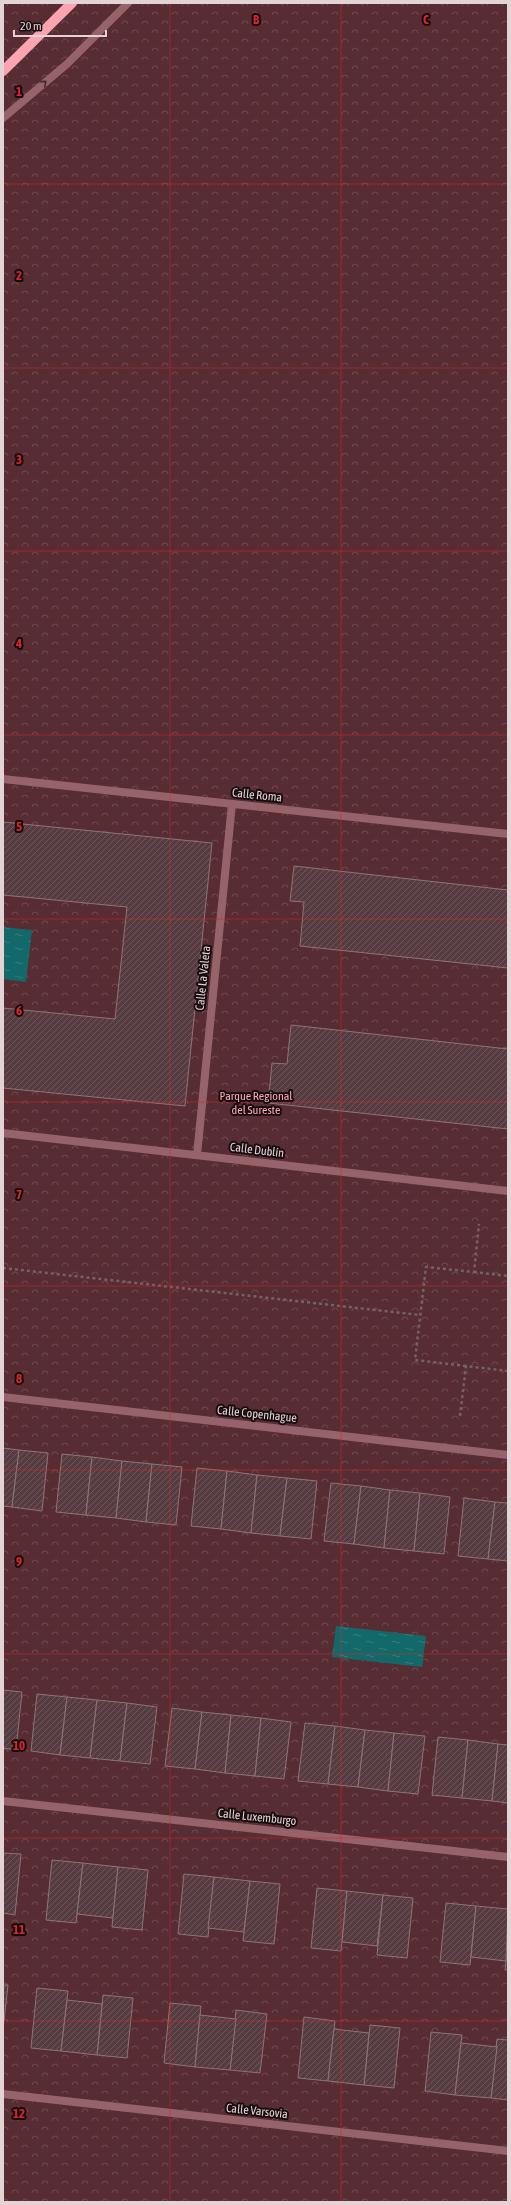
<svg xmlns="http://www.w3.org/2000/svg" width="511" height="2205" font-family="'Asap Condensed',sans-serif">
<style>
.forest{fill:url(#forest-crowns)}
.water{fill:url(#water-ripples)}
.building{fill:url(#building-hatch);stroke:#907377}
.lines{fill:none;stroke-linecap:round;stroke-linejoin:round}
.path{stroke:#766163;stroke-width:2.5;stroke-dasharray:3 3;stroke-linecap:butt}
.lane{stroke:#97636a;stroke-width:8}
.street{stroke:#97636a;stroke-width:8}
.primary{stroke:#fca5b1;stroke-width:10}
.oneway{stroke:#442a2e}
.grid{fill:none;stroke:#d62828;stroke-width:1;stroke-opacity:0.55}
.labels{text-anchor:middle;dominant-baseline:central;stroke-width:4;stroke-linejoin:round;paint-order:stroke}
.street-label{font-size:12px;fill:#e4d3d5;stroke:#170c0e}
.park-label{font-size:12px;fill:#feaab5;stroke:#170c0e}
.grid-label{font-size:13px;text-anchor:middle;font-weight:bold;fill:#d62828;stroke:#170c0e;stroke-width:4;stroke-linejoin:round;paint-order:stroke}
</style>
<defs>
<pattern id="forest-crowns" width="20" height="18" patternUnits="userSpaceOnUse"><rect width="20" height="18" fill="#572c33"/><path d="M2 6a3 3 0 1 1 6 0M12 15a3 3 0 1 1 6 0" fill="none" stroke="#6f4a50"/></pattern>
<pattern id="water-ripples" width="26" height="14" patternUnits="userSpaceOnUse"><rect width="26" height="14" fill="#136869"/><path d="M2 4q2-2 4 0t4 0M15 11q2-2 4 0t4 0" fill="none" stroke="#357d7e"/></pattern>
<pattern id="building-hatch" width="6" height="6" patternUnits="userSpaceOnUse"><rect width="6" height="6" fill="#563c40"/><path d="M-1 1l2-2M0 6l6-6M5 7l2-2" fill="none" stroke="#6e575b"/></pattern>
</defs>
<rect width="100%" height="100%" fill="#371f22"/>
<rect class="forest" x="3" y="3" width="505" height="2199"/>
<g class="water">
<polygon points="3,927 32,930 26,982 3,979"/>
<polygon points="336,1626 426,1636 422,1667 332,1657"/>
</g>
<g class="building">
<polygon points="3,822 212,843 185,1106 3,1088 3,1008 115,1019 127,907 3,895"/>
<polygon points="294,866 508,890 508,968 300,946 304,902 290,901"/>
<polygon points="291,1025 508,1049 508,1129 268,1103 272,1063 287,1064"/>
<polygon points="3,1448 19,1450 12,1507 3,1506"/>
<polygon points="19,1450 48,1453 42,1511 12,1507"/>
<polygon points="62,1454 92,1457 86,1515 56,1512"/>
<polygon points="92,1457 122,1461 116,1518 86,1515"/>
<polygon points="122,1461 152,1464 146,1522 116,1518"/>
<polygon points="152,1464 182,1467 176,1525 146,1522"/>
<polygon points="197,1468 227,1471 221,1529 191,1526"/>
<polygon points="227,1471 257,1475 251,1533 221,1529"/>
<polygon points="257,1475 287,1478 280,1536 251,1533"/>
<polygon points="287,1478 317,1481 311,1539 280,1536"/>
<polygon points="331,1483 361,1486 354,1544 324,1541"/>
<polygon points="361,1486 390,1490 384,1548 354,1544"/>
<polygon points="390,1490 420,1493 414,1551 384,1548"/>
<polygon points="420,1493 450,1497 444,1554 414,1551"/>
<polygon points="464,1498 495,1502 488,1559 458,1556"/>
<polygon points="495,1502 508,1503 508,1561 488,1559"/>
<polygon points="3,1690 22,1692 16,1750 3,1748"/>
<polygon points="37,1694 67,1697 60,1755 31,1751"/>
<polygon points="67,1697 97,1700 90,1758 60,1755"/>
<polygon points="97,1700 127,1703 120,1761 90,1758"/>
<polygon points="127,1703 157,1707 150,1764 120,1761"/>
<polygon points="172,1708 202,1712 195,1769 165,1766"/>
<polygon points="202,1712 231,1715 225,1773 195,1769"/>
<polygon points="231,1715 261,1718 255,1776 225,1773"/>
<polygon points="261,1718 291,1722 284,1779 255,1776"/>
<polygon points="305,1723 335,1726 328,1784 298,1781"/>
<polygon points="335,1726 365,1730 358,1787 328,1784"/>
<polygon points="365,1730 394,1733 388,1791 358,1787"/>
<polygon points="394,1733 425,1736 418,1794 388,1791"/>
<polygon points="438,1737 468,1740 462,1798 432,1795"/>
<polygon points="468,1740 498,1744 492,1801 462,1798"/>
<polygon points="498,1744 508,1745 508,1803 492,1801"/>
<polygon points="3,1853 21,1854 15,1915 3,1913"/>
<polygon points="52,1860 83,1863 76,1923 46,1920"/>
<polygon points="83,1863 118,1867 113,1918 77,1914"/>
<polygon points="118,1867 148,1870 142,1930 112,1927"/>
<polygon points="184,1874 214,1877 208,1937 178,1934"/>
<polygon points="214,1877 250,1881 244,1932 208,1928"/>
<polygon points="250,1881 280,1884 274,1944 243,1941"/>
<polygon points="317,1888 347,1891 341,1951 311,1948"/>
<polygon points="347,1891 383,1895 377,1946 342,1942"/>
<polygon points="383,1895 413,1898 407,1958 377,1955"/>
<polygon points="446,1903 476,1906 470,1965 440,1962"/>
<polygon points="476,1906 508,1909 506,1961 471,1957"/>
<polygon points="508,1944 508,1970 505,1970"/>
<polygon points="3,1985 8,1985 3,2029"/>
<polygon points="37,1988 68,1991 61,2051 31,2048"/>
<polygon points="103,1995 133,1998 127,2058 97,2055"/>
<polygon points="67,2000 102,2004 97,2055 61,2051"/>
<polygon points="170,2003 201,2006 195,2067 164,2063"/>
<polygon points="236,2010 267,2014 260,2073 230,2070"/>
<polygon points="200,2015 236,2019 230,2070 195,2067"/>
<polygon points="304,2017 335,2021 328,2081 298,2078"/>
<polygon points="370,2025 400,2028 394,2088 364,2085"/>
<polygon points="334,2029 369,2033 364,2085 328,2081"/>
<polygon points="431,2032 462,2035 455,2095 425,2091"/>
<polygon points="497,2039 508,2040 508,2100 491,2098"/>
<polygon points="461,2043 497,2047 491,2098 455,2095"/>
</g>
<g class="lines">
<g class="path">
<polyline points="3,1268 420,1315"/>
<polyline points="474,1272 508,1276"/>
<polyline points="466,1366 415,1360 426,1267 474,1272 479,1224"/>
<polyline points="460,1416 466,1366 508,1371"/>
</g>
<polyline class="lane" points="3,118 67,64 128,3"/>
<g class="street">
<polyline points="3,779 508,834"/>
<polyline points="3,1133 508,1191"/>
<polyline points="197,1155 232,804"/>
<polyline points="3,1397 508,1455"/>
<polyline points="3,1801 508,1857"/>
<polyline points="3,2094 508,2151"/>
</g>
<polyline class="primary" points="3,71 72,3"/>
</g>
<defs><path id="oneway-chevron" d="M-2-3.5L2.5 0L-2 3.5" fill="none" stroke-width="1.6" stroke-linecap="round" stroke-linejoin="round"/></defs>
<use class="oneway" href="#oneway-chevron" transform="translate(44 83) rotate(-40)"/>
<path class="grid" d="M170,3V2202M341,3V2202M3,184H508M3,368H508M3,551H508M3,735H508M3,919H508M3,1102H508M3,1286H508M3,1470H508M3,1654H508M3,1838H508M3,2021H508"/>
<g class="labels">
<g class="street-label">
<text transform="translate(257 795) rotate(6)">Calle Roma</text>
<text transform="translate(203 978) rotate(-84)">Calle La Valeta</text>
<text transform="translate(257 1150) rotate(7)">Calle Dublín</text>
<text transform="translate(257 1414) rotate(6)">Calle Copenhague</text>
<text transform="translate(257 1817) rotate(6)">Calle Luxemburgo</text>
<text transform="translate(257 2111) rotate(6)">Calle Varsovia</text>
</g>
<g class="park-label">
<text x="256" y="1096">Parque Regional<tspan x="256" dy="14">del Sureste</tspan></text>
</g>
</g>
<g class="grid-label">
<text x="256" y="24">B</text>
<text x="426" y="24">C</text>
<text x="19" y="96">1</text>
<text x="19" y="280">2</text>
<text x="19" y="464">3</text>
<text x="19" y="648">4</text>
<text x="19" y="831">5</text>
<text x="19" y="1015">6</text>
<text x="19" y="1199">7</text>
<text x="19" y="1383">8</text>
<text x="19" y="1566">9</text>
<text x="19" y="1750">10</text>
<text x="19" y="1934">11</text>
<text x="19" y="2118">12</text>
</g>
<rect width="511" height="2205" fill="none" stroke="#e4d3d5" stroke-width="8"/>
<path d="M14 30v6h92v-6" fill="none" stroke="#e4d3d5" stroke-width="2"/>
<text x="20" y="30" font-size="12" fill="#e4d3d5" stroke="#170c0e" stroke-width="3" paint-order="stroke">20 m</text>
</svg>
